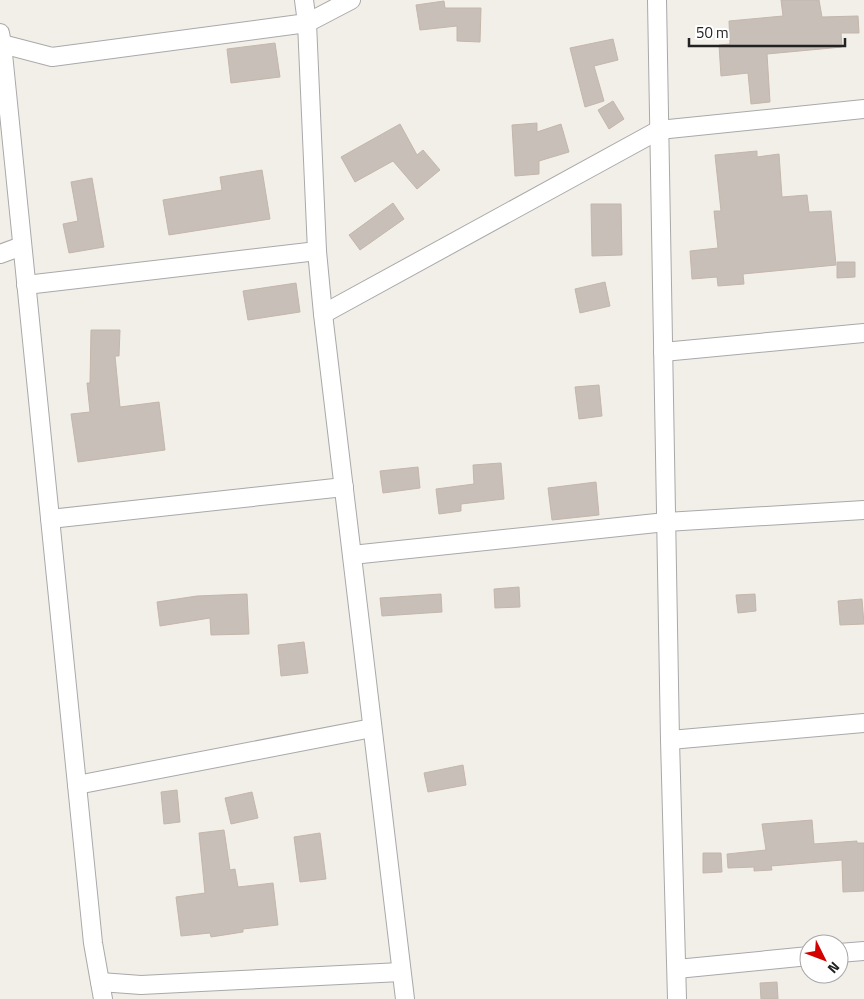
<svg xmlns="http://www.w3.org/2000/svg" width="864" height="999" font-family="'Titillium Web',sans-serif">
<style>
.building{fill:#c7bfb8;stroke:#c4b6ab}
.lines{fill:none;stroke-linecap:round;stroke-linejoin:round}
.street-casing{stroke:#a9a9a9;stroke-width:20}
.street{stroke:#fff;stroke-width:18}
</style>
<rect width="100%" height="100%" fill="#f2efe9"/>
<g class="building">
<polygon points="781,0 819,0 822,17 858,16 859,33 841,33 842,47 767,54 770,102 751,104 748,73 721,76 719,45 730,44 729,21 783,16"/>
<polygon points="444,1 445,8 481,8 480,42 457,41 457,26 420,30 416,5"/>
<polygon points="613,39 618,60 594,66 604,101 585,107 570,48"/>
<polygon points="275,43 280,77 231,83 227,49"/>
<polygon points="613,101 624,119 609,129 598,110"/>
<polygon points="537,123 537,132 561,124 569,152 539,161 539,174 515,176 512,125"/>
<polygon points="400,124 417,155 423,150 440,170 417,189 393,161 355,182 341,157"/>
<polygon points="757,151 757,157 779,154 782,197 807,195 809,212 831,211 836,265 743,274 744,284 718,286 717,277 692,279 690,251 718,248 714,211 721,211 715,155"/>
<polygon points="262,170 270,219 169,235 163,200 222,190 220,177"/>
<polygon points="92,178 104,247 69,253 63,224 78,221 71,182"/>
<polygon points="393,203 404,219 360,250 349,235"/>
<polygon points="591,204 621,204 622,255 592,256"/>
<polygon points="837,262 855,262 855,277 837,278"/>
<polygon points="605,282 610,306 580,313 575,289"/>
<polygon points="296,283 300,312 248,320 243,291"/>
<polygon points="91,330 120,330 119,356 115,356 120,407 159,402 165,450 78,462 71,414 90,412 87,383 90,383"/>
<polygon points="599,385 602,416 579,419 575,387"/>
<polygon points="501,463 504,499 461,504 461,511 439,514 436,489 474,484 473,465"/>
<polygon points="418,467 420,488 383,493 380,471"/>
<polygon points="596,482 599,515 552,520 548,488"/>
<polygon points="519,587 520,607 495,608 494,589"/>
<polygon points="247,594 249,634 211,635 210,618 160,626 157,602 197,596"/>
<polygon points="441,594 442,612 382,616 380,598"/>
<polygon points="755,594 756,611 738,613 736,595"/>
<polygon points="862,599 864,624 840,625 838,601"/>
<polygon points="304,642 308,673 281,676 278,645"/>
<polygon points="463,765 466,785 428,792 424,773"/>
<polygon points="177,790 180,822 164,824 161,792"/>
<polygon points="252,792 258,818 231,824 225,798"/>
<polygon points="812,820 814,844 857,841 857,843 864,843 864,891 843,892 842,860 771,866 772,870 754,871 754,867 728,868 727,854 766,850 762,824"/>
<polygon points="224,830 230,870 235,869 238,887 273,883 278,925 243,929 243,932 211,937 210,933 181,936 176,897 205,893 199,833"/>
<polygon points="320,833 326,879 300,882 294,837"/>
<polygon points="703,853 721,853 722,872 703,873"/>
<polygon points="777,982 778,999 761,999 760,983"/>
</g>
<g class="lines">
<g class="street-casing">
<g id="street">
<polyline points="304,0 307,23 317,251 323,314 405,999"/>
<polyline points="657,0 670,740 677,999"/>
<polyline points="0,33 2,44 93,943 103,999"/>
<polyline points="2,44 52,57 307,23 351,0"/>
<polyline points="0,254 22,246"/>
<polyline points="26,285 317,251"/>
<polyline points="323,314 659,130 864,109"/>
<polyline points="663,352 864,333"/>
<polyline points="50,519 344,487"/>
<polyline points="352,555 666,522 864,510"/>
<polyline points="670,740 864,723"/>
<polyline points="77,785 372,728"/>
<polyline points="839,953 864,951"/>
<polyline points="677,969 809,956"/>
<polyline points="100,982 141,985 401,972"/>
</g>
</g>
<use href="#street" class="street"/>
</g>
<g transform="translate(824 959) rotate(132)"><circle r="24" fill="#ffffff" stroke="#a7a7a7"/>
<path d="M0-4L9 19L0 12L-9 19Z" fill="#d40000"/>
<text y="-8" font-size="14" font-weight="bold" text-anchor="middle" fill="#222222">N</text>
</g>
<path d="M689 38v8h156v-8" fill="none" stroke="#222222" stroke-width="2.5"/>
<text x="696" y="38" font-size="15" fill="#222222" stroke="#ffffff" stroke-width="4" paint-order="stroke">50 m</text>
</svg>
